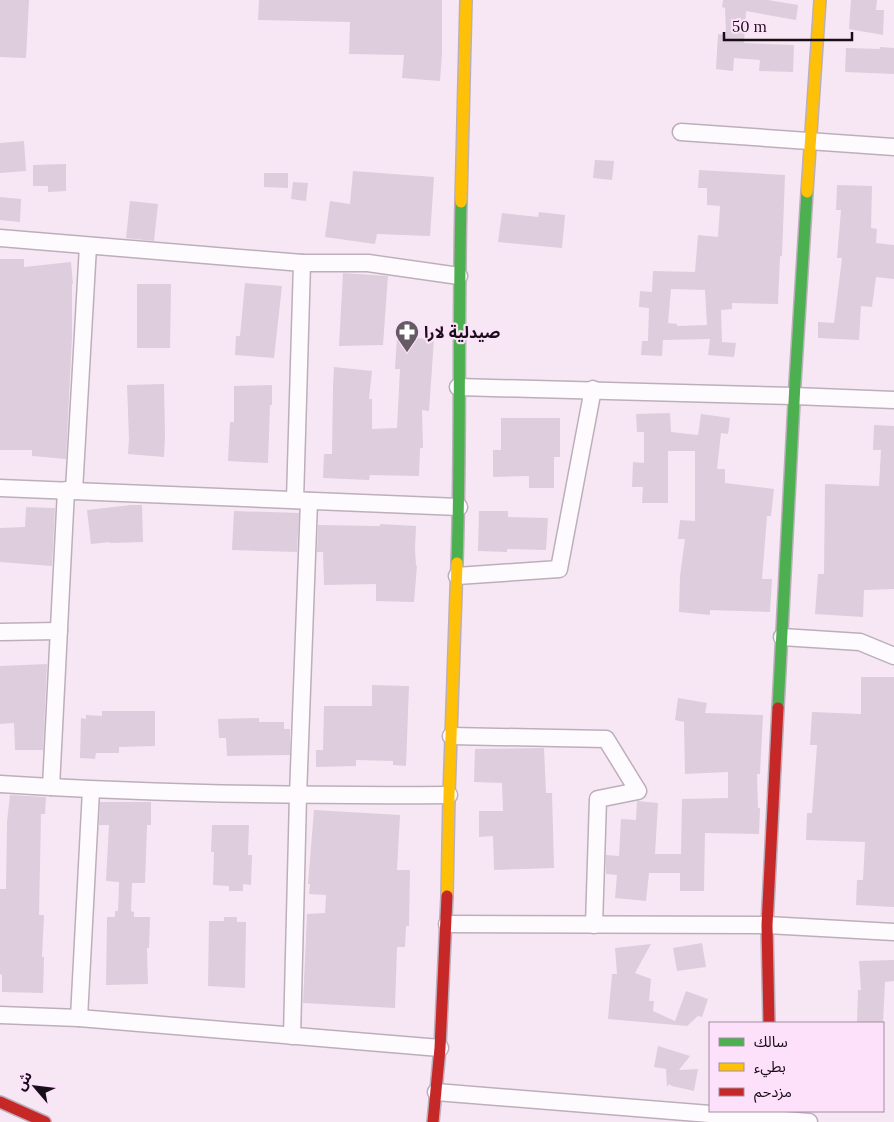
<svg xmlns="http://www.w3.org/2000/svg" width="894" height="1122" font-family="Lora,'Noto Sans Arabic',serif">
<style>
.building{fill:#decddc;fill-rule:evenodd}
.lines{fill:none;stroke-linecap:round;stroke-linejoin:round}
.street-casing{stroke:#bcafba;stroke-width:19}
.fast-casing{stroke:#bcafba;stroke-width:14}
.slow-casing{stroke:#bcafba;stroke-width:14}
.jam-casing{stroke:#bcafba;stroke-width:14}
.street{stroke:#fefbfe;stroke-width:16}
.fast{stroke:#4caf50;stroke-width:11}
.slow{stroke:#ffc107;stroke-width:11}
.jam{stroke:#c62828;stroke-width:11}
.labels{text-anchor:middle;dominant-baseline:central;stroke-width:4.5;stroke-linejoin:round;paint-order:stroke}
.poi-label{font-size:16px;font-weight:bold;fill:#180e17;stroke:#fde1fb;text-anchor:start}
</style>
<rect width="100%" height="100%" fill="#f7e7f5"/>
<g class="building">
<polygon points="0,0 29,0 26,58 0,57"/>
<polygon points="259,0 442,0 442,53 440,81 402,78 404,55 349,54 350,22 258,20"/>
<polygon points="723,0 768,0 798,5 796,20 746,11 744,43 794,45 793,72 759,71 760,60 734,58 733,71 716,69 718,34 726,35 725,8 722,7"/>
<polygon points="851,0 877,0 876,10 884,10 883,35 849,29"/>
<polygon points="880,47 894,48 894,74 845,72 846,48 880,49"/>
<polygon points="24,141 26,171 0,173 0,143"/>
<polygon points="595,160 614,161 612,180 593,178"/>
<polygon points="66,164 66,191 48,192 48,186 33,186 33,165"/>
<path d="M699,170L785,175L782,256H780L778,304L732,303V309L721,310L722,342L736,343L734,357L708,355L710,339L663,340L662,356L641,355L642,341H648L649,308L639,307L640,291L652,292L653,271L695,272L698,235L718,237L720,206L707,205V188H698ZM671,289L705,290L707,325L677,326V324L668,323Z"/>
<polygon points="353,171 434,177 430,236 377,234 375,244 325,237 330,201 350,204"/>
<polygon points="264,173 288,173 288,188 264,187"/>
<polygon points="293,182 308,183 306,201 291,199"/>
<polygon points="837,185 872,186 871,228 877,229 876,243 894,245 894,279 876,277 872,307 861,306 859,340 818,338 818,322 834,323 842,258 837,258 841,210 836,210"/>
<polygon points="0,197 21,199 20,222 0,220"/>
<polygon points="130,201 158,204 154,241 126,238"/>
<polygon points="539,212 565,215 562,248 498,242 502,213 538,217"/>
<polygon points="0,259 24,259 24,267 71,262 73,284 72,284 72,337 66,459 32,456 32,450 0,450"/>
<polygon points="343,273 388,276 383,345 339,346"/>
<polygon points="245,283 282,286 274,358 235,355 236,336 240,336"/>
<polygon points="137,284 171,284 170,348 137,348"/>
<polygon points="397,337 434,339 429,411 422,410 423,448 420,448 419,476 370,475 369,480 323,478 324,454 332,454 333,388 334,367 372,371 369,399 372,399 372,429 397,428 400,369 395,369"/>
<polygon points="164,384 165,435 164,457 128,454 129,439 127,385"/>
<polygon points="272,385 272,405 270,405 268,463 228,461 230,422 234,422 234,386"/>
<polygon points="670,413 671,432 698,435 701,414 730,418 728,434 721,433 717,469 725,469 725,483 774,489 771,516 767,516 762,579 772,579 770,612 710,610 710,615 679,612 680,576 685,539 678,539 680,520 695,521 695,451 668,451 668,503 642,503 643,487 632,487 633,462 644,463 644,432 637,432 636,414"/>
<polygon points="501,418 560,418 560,457 554,457 554,488 529,488 529,476 493,477 493,450 501,450"/>
<polygon points="874,425 894,426 894,589 864,590 863,617 815,614 818,574 824,574 825,484 879,486 881,450 873,450"/>
<polygon points="131,505 142,505 143,542 110,543 110,542 91,544 87,510"/>
<polygon points="26,507 55,508 52,566 0,562 0,528 25,527"/>
<polygon points="234,511 299,513 297,552 232,550"/>
<polygon points="479,511 508,511 508,517 548,518 546,550 507,549 507,552 478,551"/>
<polygon points="380,524 416,526 415,549 416,565 417,566 414,602 376,601 376,584 324,585 323,552 317,552 318,525 380,526"/>
<polygon points="47,664 43,750 15,750 14,723 0,724 0,666"/>
<polygon points="861,677 894,677 894,907 856,905 857,880 863,880 865,842 806,840 807,813 812,813 817,745 810,745 812,712 861,714"/>
<polygon points="372,685 409,686 406,766 393,765 393,761 356,760 356,766 316,767 316,750 323,750 324,706 372,706"/>
<polygon points="678,698 707,703 705,713 763,715 760,774 757,774 758,808 760,808 759,834 705,833 704,891 680,891 680,873 649,873 646,901 615,898 617,875 606,874 606,855 619,856 621,819 636,820 637,801 658,803 655,854 681,854 682,799 728,798 728,772 685,774 684,722 675,720"/>
<polygon points="102,711 155,711 155,746 119,747 119,753 96,753 95,759 80,758 81,718 86,719 86,715 102,716"/>
<polygon points="259,718 259,722 284,722 284,729 290,729 290,755 227,756 226,738 219,738 218,719"/>
<polygon points="544,748 546,793 552,793 554,868 494,870 493,836 479,837 479,811 503,811 502,783 474,782 475,749"/>
<polygon points="10,795 46,797 45,814 41,814 39,915 44,915 42,957 44,957 43,993 2,992 2,975 0,974 0,889 6,889 7,822"/>
<polygon points="100,802 151,802 151,825 147,825 145,883 132,883 131,911 134,912 134,917 150,917 149,948 147,948 148,984 106,985 107,917 115,917 115,911 118,911 119,882 106,881 109,825 99,825"/>
<polygon points="314,810 400,815 397,870 410,870 409,926 406,926 405,947 397,947 395,1008 303,1003 307,914 325,913 326,895 309,894 310,884 308,884"/>
<polygon points="212,825 249,825 248,855 252,855 251,885 243,884 243,891 229,891 229,886 213,885 214,852 211,852"/>
<polygon points="224,917 237,917 237,922 246,922 245,988 208,986 209,921 224,921"/>
<polygon points="702,943 706,967 677,971 673,948"/>
<polygon points="651,944 635,973 651,979 649,1001 654,1001 653,1011 675,1021 686,991 708,999 702,1017 698,1016 687,1026 608,1019 612,974 617,974 615,948"/>
<polygon points="894,960 894,981 885,982 883,1023 857,1023 858,990 861,990 859,961"/>
<polygon points="658,1046 690,1056 679,1070 698,1069 694,1091 672,1086 669,1084 667,1087 666,1069 654,1067"/>
</g>
<g class="lines">
<g class="street-casing">
<g id="street">
<polyline points="681,132 894,147"/>
<polyline points="0,238 302,263 368,263 459,276"/>
<polyline points="458,387 794,396 894,400"/>
<polyline points="0,488 459,507"/>
<polyline points="74,491 88,246"/>
<polyline points="295,500 302,263"/>
<polyline points="457,576 559,569 593,389"/>
<polyline points="0,632 59,631"/>
<polyline points="782,637 860,642 894,656"/>
<polyline points="451,736 606,739 638,791 598,799 594,925"/>
<path d="M0,784C150,794 299,796 449,795"/>
<polyline points="51,787 66,490"/>
<polyline points="447,924 767,925 894,932"/>
<polyline points="0,1015 79,1018 440,1048"/>
<polyline points="79,1018 91,790"/>
<polyline points="292,1036 298,796 309,501"/>
<polyline points="436,1092 809,1122"/>
</g>
</g>
<g class="fast-casing">
<g id="fast">
<path d="M457,563C461,443 458,322 461,202"/>
<polyline points="778,708 795,383 807,192"/>
</g>
</g>
<g class="slow-casing">
<g id="slow">
<polyline points="807,192 820,0"/>
<polyline points="461,202 466,0"/>
<polyline points="447,896 449,795 457,563"/>
</g>
</g>
<g class="jam-casing">
<g id="jam">
<polyline points="769,1023 767,925 778,708"/>
<polyline points="0,1102 45,1122"/>
<polyline points="433,1122 440,1048 447,896"/>
</g>
</g>
<use href="#street" class="street"/>
<use href="#fast" class="fast"/>
<use href="#slow" class="slow"/>
<use href="#jam" class="jam"/>
</g>
<defs>
<g id="pharmacy-pin" transform="scale(1.25)"><path d="M0 17L-7.5 6A9.5 9.5 0 1 1 7.5 6Z" fill="#665a65" stroke="#fde1fb"/><path d="M-2-6h4v4h4v4h-4v4h-4v-4h-4v-4h4Z" fill="#fff"/></g>
</defs>
<g fill-rule="evenodd">
<use href="#pharmacy-pin" x="407" y="332"/>
</g>
<g class="labels">
<g class="poi-label">
<text x="424" y="332">صيدلية لارا</text>
</g>
</g>
<rect x="709" y="1022" width="175" height="90" fill="#fde1fb" stroke="#a18da0"/>
<rect x="719" y="1038" width="25" height="8" fill="#4caf50" stroke="#a18da0"/>
<text x="754" y="1047" font-size="15" fill="#180e17">سالك</text>
<rect x="719" y="1063" width="25" height="8" fill="#ffc107" stroke="#a18da0"/>
<text x="754" y="1072" font-size="15" fill="#180e17">بطيء</text>
<rect x="719" y="1088" width="25" height="8" fill="#c62828" stroke="#a18da0"/>
<text x="754" y="1097" font-size="15" fill="#180e17">مزدحم</text>
<g transform="translate(35 1087) rotate(298)" stroke="#fde1fb" stroke-width="4" paint-order="stroke">
<path d="M0-4L9 19L0 12L-9 19Z" fill="#180e17"/>
<text y="-8" font-size="14" font-weight="bold" text-anchor="middle" fill="#180e17">ش</text>
</g>
<path d="M724 32v8h128v-8" fill="none" stroke="#180e17" stroke-width="2.5"/>
<text x="732" y="32" font-size="15" fill="#180e17" stroke="#fde1fb" stroke-width="4" paint-order="stroke">50 m</text>
</svg>
